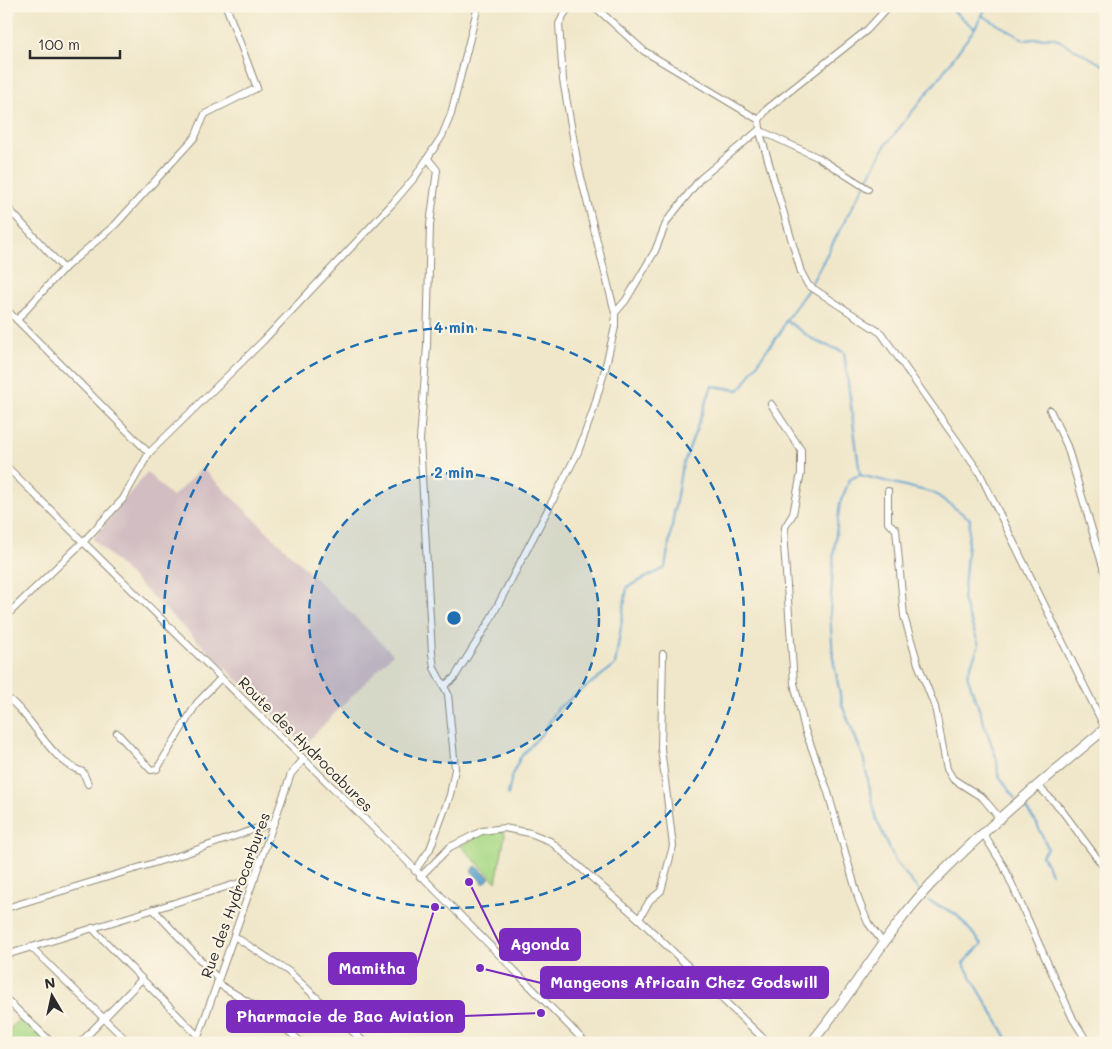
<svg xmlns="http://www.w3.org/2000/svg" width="1112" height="1049" font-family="Mali,sans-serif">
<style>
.industrial{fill:#d2bec2}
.green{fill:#a9d987;stroke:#6a8259}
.water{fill:#5aa2d1;stroke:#42667e}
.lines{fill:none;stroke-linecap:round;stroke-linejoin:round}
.stream{stroke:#5aa2d1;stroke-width:2}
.street-casing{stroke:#8e897a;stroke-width:8}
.secondary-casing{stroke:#8e897a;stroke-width:11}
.street{stroke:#fff;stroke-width:6}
.secondary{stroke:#fff;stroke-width:9}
.ring{fill:none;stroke:#1f6fb2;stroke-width:2.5;stroke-dasharray:9 6}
.labels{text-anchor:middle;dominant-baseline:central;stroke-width:4.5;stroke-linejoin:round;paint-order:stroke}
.street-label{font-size:15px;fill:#2b2b2b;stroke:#fcf5e5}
.centre{fill:#1f6fb2;stroke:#fcf5e5;stroke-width:2.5}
.ring-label{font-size:15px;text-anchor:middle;font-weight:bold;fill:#1f6fb2;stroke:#fcf5e5;stroke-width:4.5;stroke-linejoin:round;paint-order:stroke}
.leader{fill:none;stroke:#7b2cbf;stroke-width:2}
.callout-dot{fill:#7b2cbf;stroke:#fcf5e5;stroke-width:2}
.callout{fill:#7b2cbf;stroke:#7b2cbf;stroke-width:2}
.callout-label{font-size:16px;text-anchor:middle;font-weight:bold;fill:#fff}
</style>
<rect width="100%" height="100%" fill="#fcf5e5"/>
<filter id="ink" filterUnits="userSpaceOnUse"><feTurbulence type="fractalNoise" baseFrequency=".02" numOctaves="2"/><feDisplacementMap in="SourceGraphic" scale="10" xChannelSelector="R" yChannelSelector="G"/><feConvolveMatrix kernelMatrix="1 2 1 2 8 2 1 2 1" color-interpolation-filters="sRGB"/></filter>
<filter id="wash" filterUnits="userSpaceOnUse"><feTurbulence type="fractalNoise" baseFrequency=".0096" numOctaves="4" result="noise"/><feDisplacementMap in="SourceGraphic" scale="20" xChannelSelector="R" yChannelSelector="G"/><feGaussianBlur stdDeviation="1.12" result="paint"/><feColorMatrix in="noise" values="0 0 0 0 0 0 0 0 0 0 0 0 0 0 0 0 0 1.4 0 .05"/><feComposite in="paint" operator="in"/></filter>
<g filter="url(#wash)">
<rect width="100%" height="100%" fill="#f0e7ca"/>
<polygon class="industrial" points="202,468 393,654 304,745 93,539 147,472 172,497"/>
<g class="green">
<polygon points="502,831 505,835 496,882 461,846 482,833"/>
<polygon points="22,1016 48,1043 6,1043 6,1033"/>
</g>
<polygon class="water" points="476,866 490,878 484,884 471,871"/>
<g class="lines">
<g class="stream">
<polyline points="947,6 974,28"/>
<polyline points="983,16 1025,40 1053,37 1103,65"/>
<polyline points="811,284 885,146 939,78 975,28 987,6"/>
<polyline points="809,288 786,320 815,341 844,352 860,475"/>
<polyline points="508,795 512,775 520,758 544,731 558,708 615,665 627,587 665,568 681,471 712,386 738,390 742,387 765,352 780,333 786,320"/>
<polyline points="1023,805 1036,822 1048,848 1042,855 1051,873"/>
<polyline points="919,891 895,861 876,818 863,756 842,705 833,658 830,612 834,550 840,503 850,479 860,475 934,493 970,519 963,600 979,645 967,675 997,760 998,774 1015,799"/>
<polyline points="929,901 956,914 982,944 963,963 1006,1036 1005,1043"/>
</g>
</g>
</g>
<g filter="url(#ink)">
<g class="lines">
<g class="street-casing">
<g id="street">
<polyline points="594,6 644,51 759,120"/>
<polyline points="889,6 867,30 767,109 759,120 761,136 801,272 808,285 881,333 979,472 1105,728"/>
<polyline points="6,206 64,269"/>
<polyline points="6,309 149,453"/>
<polyline points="615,313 626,300 655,251 667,221 700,179 759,130 819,158 868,189"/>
<polyline points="17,320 61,271 115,225 195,137 205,114 257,88 226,6"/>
<polyline points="771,404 801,450 801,473 793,514 785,527 784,545 794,683 805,730 827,789 859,901 868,923 884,944"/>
<polyline points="1050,410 1067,446 1106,577"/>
<polyline points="6,466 393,847 586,1043"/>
<polyline points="888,491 888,523 896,529 904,616 918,664 935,707 947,769 953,779 983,798 1001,820"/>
<polyline points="6,616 84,541 123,499 149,453 263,341 393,203 415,177 442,136 451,114 478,6"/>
<polyline points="445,685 454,678 489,622 578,452 593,411 605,369 615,327 615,313 578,165 563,80 559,24 564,14 571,6"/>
<path d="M6,697C35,718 48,760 83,772L88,784"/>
<polyline points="117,733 151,770 157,769 197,703 221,678"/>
<polyline points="1038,786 1060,808 1106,870"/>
<polyline points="984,835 1004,867 1073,1019 1088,1043"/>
<polyline points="415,871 430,849 450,795 455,769 448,694 434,668 432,653 420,440 427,346 430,225 437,170 428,159"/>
<polyline points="420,877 450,847 482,831 504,828 530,833 550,841 639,919 768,1043"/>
<polyline points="6,908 187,853 275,822"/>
<polyline points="153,909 218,979"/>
<polyline points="639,919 650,900 661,891 673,846 661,748 663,654"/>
<polyline points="92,928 198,1036"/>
<polyline points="234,936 288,971 365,1043"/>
<polyline points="31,947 129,1043"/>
<polyline points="6,955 255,878"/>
<polyline points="217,983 271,1016 302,1043"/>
<polyline points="6,999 52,1043"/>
<polyline points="80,1043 142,979"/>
<polyline points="196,1043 291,774 303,760"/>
</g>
</g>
<g class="secondary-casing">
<path id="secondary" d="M811,1043C853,993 885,933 930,885C984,829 1046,778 1106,728"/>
</g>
<use href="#street" class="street"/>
<use href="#secondary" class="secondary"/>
</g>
</g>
<circle cx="454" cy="618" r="145" fill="#1f6fb2" fill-opacity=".12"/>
<g class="ring">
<circle cx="454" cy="618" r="145"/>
<circle cx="454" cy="618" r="290"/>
</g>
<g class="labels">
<g class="street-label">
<text transform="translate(306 744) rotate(45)">Route des Hydrocabures</text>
<text transform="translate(235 895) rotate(-70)">Rue des Hydrocarbures</text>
</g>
</g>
<circle cx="454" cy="618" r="8" class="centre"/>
<g class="ring-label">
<text x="454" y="333">4 min</text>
<text x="454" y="478">2 min</text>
</g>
<path class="leader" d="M469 882L500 945M435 907L416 968M480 968L541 983M541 1013L464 1016"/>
<g class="callout-dot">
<circle cx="469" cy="882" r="5"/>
<circle cx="435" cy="907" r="5"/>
<circle cx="480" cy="968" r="5"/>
<circle cx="541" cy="1013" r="5"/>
</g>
<g class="callout">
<rect x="500" y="929" width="80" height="31" rx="5"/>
<rect x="329" y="953" width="87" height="31" rx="5"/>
<rect x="541" y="967" width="287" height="31" rx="5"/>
<rect x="227" y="1001" width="237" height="31" rx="5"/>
</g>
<g class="callout-label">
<text x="540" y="950">Agonda</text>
<text x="372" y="974">Mamitha</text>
<text x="684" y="988">Mangeons Africain Chez Godswill</text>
<text x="345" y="1022">Pharmacie de Bac Aviation</text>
</g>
<rect width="1112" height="1049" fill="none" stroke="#fcf5e5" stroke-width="25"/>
<g transform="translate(52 996) rotate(351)" stroke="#fcf5e5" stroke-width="4" paint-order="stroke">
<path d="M0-4L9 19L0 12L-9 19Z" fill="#2b2b2b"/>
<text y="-8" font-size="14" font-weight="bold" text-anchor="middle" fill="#2b2b2b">N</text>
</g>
<path d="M30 50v8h90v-8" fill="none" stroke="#2b2b2b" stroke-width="2.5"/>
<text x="38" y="50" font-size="15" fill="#2b2b2b" stroke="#fcf5e5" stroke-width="4" paint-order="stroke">100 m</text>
</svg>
